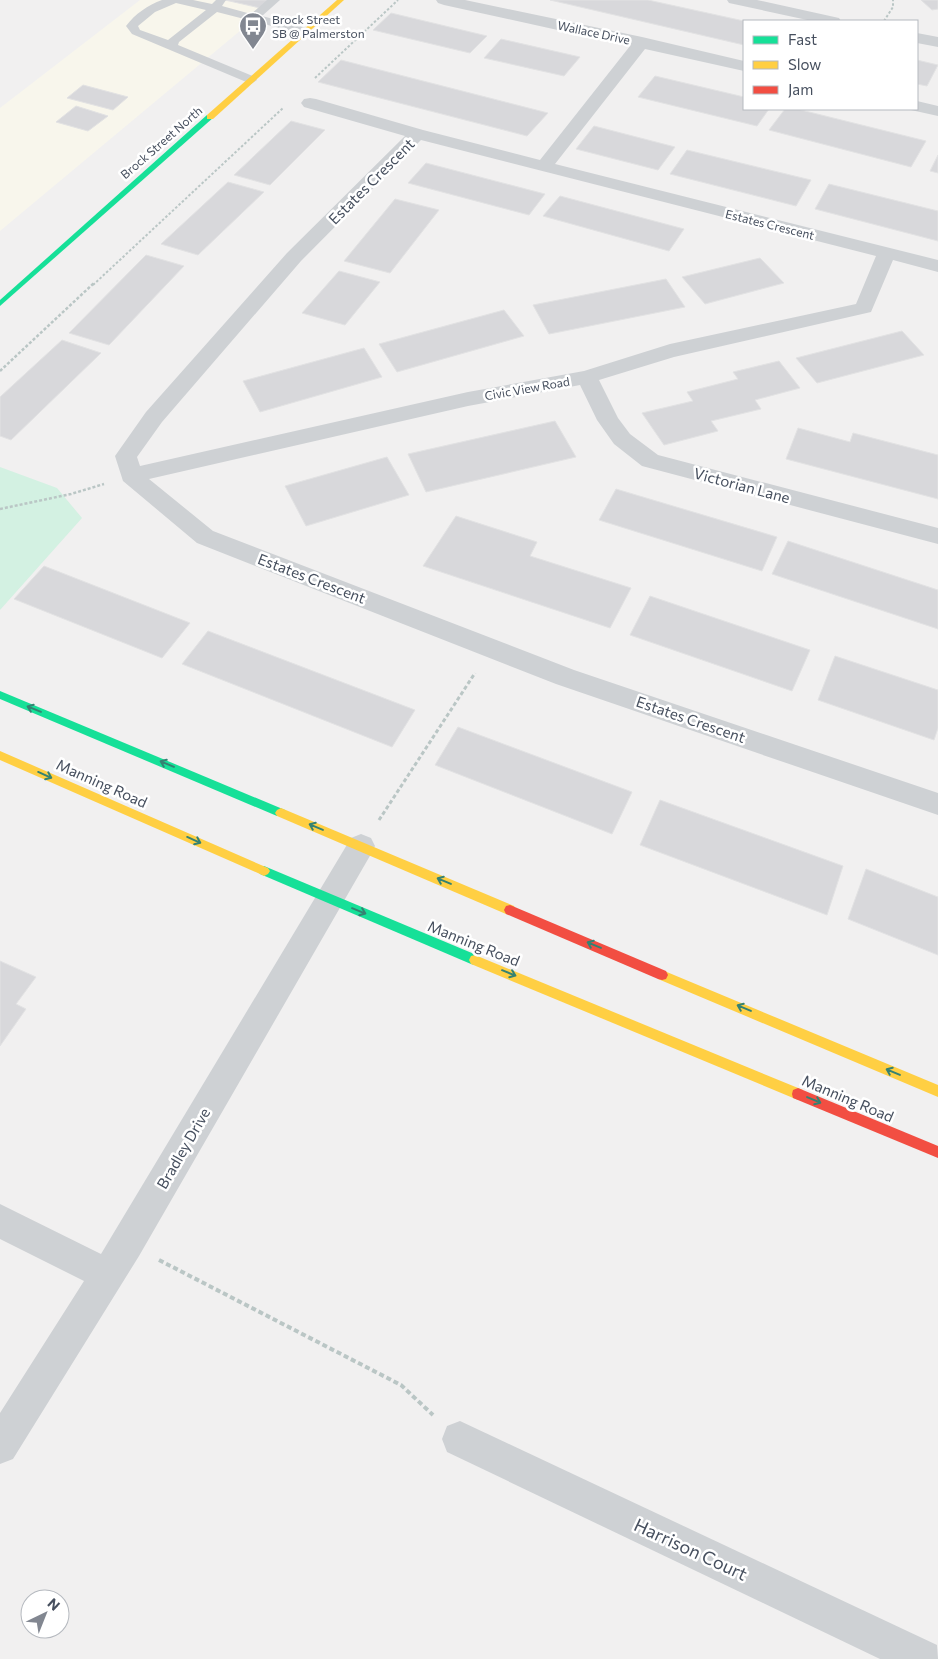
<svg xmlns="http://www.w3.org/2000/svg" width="938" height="1659" font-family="Commissioner,sans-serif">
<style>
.commercial{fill:#f8f6ec}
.green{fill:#d3f1e2}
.building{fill:#d8d8db;stroke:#e2e2e3}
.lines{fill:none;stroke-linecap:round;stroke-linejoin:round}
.path-far3{stroke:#bac6c5;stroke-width:2;stroke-dasharray:2.5 2;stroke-linecap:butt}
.path-far2{stroke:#bac6c5;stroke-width:2.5;stroke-dasharray:3 2;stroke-linecap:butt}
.path-far1{stroke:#bac6c5;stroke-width:3;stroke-dasharray:4 2.5;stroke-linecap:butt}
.path{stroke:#bac6c5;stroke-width:4;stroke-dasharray:5 3;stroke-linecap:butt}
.lane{fill:#ced1d4;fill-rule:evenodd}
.street{fill:#ced1d4;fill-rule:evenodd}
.fast{fill:#16e098;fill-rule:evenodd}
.slow{fill:#ffcf43;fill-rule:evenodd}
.jam{fill:#f24e42;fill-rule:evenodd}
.oneway{stroke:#358272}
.labels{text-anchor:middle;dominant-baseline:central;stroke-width:5;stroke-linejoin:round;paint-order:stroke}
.far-poi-label{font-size:12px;fill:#464f5e;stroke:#fff;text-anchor:start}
.far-street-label{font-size:12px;fill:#464f5e;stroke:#fff}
.street-label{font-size:15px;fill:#464f5e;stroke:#fff}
.near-street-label{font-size:18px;fill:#464f5e;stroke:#fff}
</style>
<rect width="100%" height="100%" fill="#f1f0f0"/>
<polygon class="commercial" points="140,0 277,0 0,231 0,108"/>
<polygon class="green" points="0,467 57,488 82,518 0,610"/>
<g class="building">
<polygon points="225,0 270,0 260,8"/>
<polygon points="550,0 648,0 744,21 744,45"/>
<polygon points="921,0 938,0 938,9 932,10"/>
<polygon points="391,13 487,36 470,53 373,30"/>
<polygon points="501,39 580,57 564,76 484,58"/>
<polygon points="341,60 548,113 527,136 318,82"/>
<polygon points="917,60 938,65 927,86 917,84"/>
<polygon points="655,76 744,97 744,109 769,109 757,126 638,97"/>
<polygon points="83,85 128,97 113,110 67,98"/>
<polygon points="76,106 108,116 88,131 56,122"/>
<polygon points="785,109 797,109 926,141 911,167 769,130"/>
<polygon points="291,121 325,130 270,185 234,175"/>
<polygon points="594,126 675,147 658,170 576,149"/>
<polygon points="687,150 811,180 796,206 670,174"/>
<polygon points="938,155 938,173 930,171"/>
<polygon points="426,163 545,194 529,215 408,183"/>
<polygon points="228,182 264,192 198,255 161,244"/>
<polygon points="829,184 938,211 938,241 815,209"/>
<polygon points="560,196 684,229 669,251 543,216"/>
<polygon points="395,199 439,210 390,273 344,261"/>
<polygon points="146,255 184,266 109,345 69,333"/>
<polygon points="760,258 784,283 705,304 682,277"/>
<polygon points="339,271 380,282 345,325 302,313"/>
<polygon points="666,279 685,307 549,334 533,305"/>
<polygon points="504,310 524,336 397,372 379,344"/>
<polygon points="902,331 924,355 817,383 796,358"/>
<polygon points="62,340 101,353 11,440 0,436 0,397"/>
<polygon points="364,348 382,377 260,412 243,381"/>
<polygon points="779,361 800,388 755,400 761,409 711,421 718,431 664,445 642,413 693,401 687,392 738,379 733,372"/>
<polygon points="555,421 576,457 426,492 408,454"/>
<polygon points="798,428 850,442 853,433 938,455 938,499 786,459"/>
<polygon points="387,457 409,495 306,526 285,486"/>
<polygon points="616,489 777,537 762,571 599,520"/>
<polygon points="456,516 537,542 530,556 631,588 610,628 423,566"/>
<polygon points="788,541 938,590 938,629 772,574"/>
<polygon points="44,566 190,623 162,658 14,599"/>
<polygon points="650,596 810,650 792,691 630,635"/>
<polygon points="208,631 415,710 392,747 182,664"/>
<polygon points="835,656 938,690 938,728 934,740 818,700"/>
<polygon points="458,727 632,792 612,834 435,765"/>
<polygon points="660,800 843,866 827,915 640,845"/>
<polygon points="866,869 938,897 938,955 848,919"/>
<polygon points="0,961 36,977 16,1004 26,1009 0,1046"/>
</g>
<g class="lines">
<g class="path-far3">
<polyline points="884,21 893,7 893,0"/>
<polyline points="315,78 398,0"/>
<polyline points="93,285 283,108"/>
</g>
<g class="path-far2">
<polyline points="0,371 94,283"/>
<polyline points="0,509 71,494 104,484"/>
</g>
<polyline class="path-far1" points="379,820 475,673"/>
<polyline class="path" points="159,1260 401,1385 433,1415"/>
<path class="lane" d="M162,0H193L212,4L216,0H226L222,6L251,14L267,0H280L262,16L311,29L313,31L307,35L217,12L179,42L178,45L255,77L257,80L251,84L132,34L126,26C135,14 148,5 162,0ZM176,3L206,10L168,40L140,30L138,26L155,12Z"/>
<g class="street">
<path d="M436,0H465L642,37L744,61V71L645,49L555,164L938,260V272L893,260L871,312L674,357L599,380L618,418L630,434L658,455L938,528V544L642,466L614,444L597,420L580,385L468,406L149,479L213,531L574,670L938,793V815L556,684L197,543L123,481L115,456L146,412L287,253L405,136L304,107L301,103L304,99L310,98L316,99L423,130L540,160L630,46L444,5L438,3ZM421,140L876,256L856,304L670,344L584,371L468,392L140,466L137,457L162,422L301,261Z"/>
<polygon points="727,0 757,0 839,18 841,21 812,21 729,3"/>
<polygon points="917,33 938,37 938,47 917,43"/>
<polygon points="917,101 938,106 938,116 911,110 917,109"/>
<polygon points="361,834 371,838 375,846 371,854 139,1256 13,1459 0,1464 0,1413 84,1281 0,1239 0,1204 101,1254 351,838"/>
<polygon points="460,1421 937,1645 938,1659 880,1659 447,1452 442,1439 447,1426"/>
</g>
<g class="fast">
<polygon points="207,115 214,117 0,306 0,300"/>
<polygon points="0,691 285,810 287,813 285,816 277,816 0,699"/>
<polygon points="264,866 479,956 481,960 479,964 475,965 471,964 260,874 258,871 260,868"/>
</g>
<g class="slow">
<polygon points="337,0 344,0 213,119 207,119 207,115"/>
<polygon points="0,751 268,868 270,871 268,874 264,876 260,874 0,760"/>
<polygon points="281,808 514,906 516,910 514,914 510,915 506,914 277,816 275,813 277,810"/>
<polygon points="475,955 803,1090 804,1094 803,1098 798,1100 471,964 469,960 471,956"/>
<polygon points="662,970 938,1085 938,1097 658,979 656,975 658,971"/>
</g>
<g class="jam">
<polygon points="510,905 666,971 668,975 666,979 662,980 658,979 506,914 504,910 506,906"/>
<polygon points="798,1088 938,1146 938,1158 793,1098 792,1094 793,1090"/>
</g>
</g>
<defs><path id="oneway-shaft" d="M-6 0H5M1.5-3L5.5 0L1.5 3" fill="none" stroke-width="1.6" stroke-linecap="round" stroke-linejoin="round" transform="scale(1.25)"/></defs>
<g class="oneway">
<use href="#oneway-shaft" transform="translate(34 709) rotate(-158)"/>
<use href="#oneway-shaft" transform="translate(167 764) rotate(-157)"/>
<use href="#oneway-shaft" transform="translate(45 775) rotate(24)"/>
<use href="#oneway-shaft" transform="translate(316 827) rotate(-157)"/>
<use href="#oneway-shaft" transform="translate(194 840) rotate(24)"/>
<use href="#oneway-shaft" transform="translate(444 881) rotate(-157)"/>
<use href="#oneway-shaft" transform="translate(359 911) rotate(22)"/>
<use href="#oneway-shaft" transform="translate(594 945) rotate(-157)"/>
<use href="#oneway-shaft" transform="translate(509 973) rotate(22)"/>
<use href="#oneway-shaft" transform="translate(744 1008) rotate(-157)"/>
<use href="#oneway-shaft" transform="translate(893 1072) rotate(-157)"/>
<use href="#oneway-shaft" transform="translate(814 1100) rotate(23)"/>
</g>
<defs>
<g id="bus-pin" transform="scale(1.4375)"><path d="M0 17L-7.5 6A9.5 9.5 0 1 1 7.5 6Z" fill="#828791" stroke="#fff"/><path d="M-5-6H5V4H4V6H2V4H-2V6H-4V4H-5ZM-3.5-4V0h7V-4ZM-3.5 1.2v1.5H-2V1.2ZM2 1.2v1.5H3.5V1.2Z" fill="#fff"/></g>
</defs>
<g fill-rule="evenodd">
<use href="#bus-pin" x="253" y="26"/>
</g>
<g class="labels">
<g class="far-poi-label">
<text x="272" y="19">Brock Street<tspan x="272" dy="14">SB @ Palmerston</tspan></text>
</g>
<g class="far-street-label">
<text transform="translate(594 32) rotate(12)">Wallace Drive</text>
<text transform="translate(161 142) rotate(-41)">Brock Street North</text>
<text transform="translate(770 224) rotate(14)">Estates Crescent</text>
<text transform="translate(527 388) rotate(-10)">Civic View Road</text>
</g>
<g class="street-label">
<text transform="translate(371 181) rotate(-45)">Estates Crescent</text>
<text transform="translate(742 485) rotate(15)">Victorian Lane</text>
<text transform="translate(312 578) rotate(21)">Estates Crescent</text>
<text transform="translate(691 719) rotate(19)">Estates Crescent</text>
<text transform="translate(102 783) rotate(24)">Manning Road</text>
<text transform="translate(474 943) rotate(22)">Manning Road</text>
<text transform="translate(848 1098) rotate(23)">Manning Road</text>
<text transform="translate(183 1148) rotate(-60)">Bradley Drive</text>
</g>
<g class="near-street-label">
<text transform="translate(691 1549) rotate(25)">Harrison Court</text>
</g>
</g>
<rect x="743" y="20" width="175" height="90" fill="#ffffff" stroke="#b5b9bf"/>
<rect x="753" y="36" width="25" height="8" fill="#16e098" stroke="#b5b9bf"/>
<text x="788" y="45" font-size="15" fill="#464f5e">Fast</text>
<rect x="753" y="61" width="25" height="8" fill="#ffcf43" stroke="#b5b9bf"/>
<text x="788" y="70" font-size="15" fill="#464f5e">Slow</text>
<rect x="753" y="86" width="25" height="8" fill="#f24e42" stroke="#b5b9bf"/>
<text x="788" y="95" font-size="15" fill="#464f5e">Jam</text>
<g transform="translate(45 1614) rotate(43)"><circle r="24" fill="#ffffff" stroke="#b5b9bf"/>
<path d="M0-4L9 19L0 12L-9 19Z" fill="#828791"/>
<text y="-8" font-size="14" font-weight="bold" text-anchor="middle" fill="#464f5e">N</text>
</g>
</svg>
